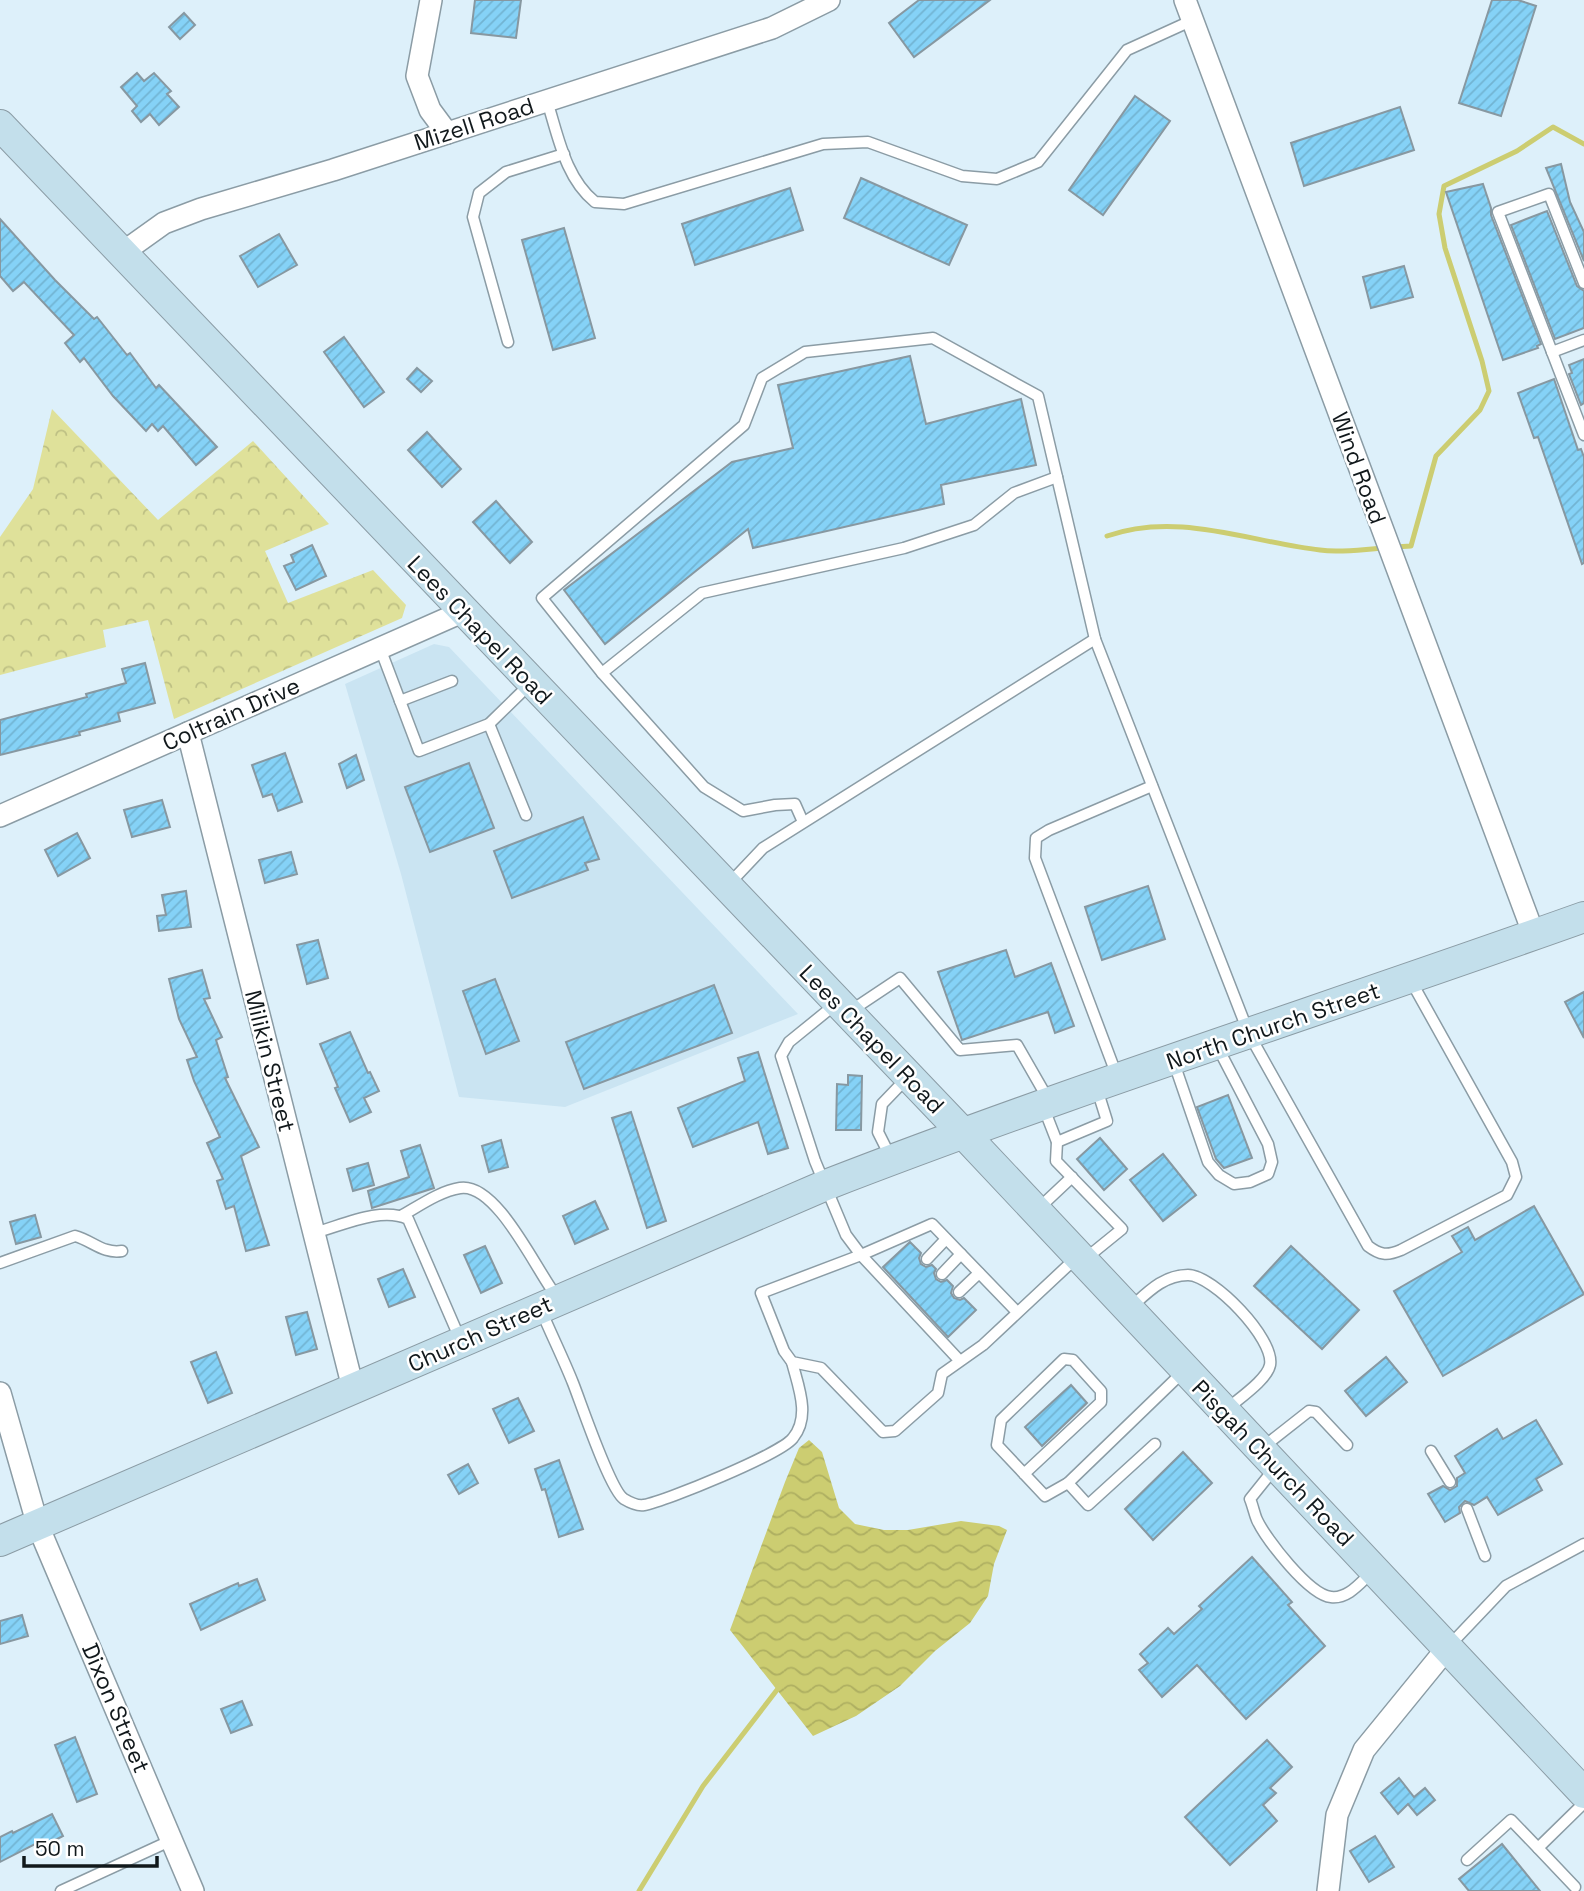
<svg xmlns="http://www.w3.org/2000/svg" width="1584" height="1891" font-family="'Space Grotesk',sans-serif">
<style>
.built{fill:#cae4f2}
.forest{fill:url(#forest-crowns)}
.water{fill:url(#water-waves)}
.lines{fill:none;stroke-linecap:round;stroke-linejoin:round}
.stream{stroke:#cccd71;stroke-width:5}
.building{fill:url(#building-hatch);stroke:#8798a1;stroke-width:2}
.lane-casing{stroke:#8b9ca5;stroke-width:13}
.street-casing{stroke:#8b9ca5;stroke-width:24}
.secondary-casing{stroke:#8b9ca5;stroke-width:32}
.lane{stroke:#fff;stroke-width:10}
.street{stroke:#fff;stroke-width:21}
.secondary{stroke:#c3dfeb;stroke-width:30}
.labels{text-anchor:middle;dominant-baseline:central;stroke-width:5;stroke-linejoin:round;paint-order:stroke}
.street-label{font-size:23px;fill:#11181b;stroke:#fff}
</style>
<defs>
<pattern id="forest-crowns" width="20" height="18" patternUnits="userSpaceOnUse" patternTransform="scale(1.75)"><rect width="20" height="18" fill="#dfe19a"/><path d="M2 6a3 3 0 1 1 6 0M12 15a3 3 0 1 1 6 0" fill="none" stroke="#bec084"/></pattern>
<pattern id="water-waves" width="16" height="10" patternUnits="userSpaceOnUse" patternTransform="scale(1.75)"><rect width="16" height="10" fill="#cccd71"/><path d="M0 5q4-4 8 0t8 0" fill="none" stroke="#aeaf61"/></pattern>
<pattern id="building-hatch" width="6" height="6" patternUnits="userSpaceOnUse" patternTransform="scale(1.75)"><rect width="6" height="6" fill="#85d2f7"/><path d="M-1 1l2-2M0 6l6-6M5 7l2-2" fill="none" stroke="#72b4d3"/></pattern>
</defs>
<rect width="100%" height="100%" fill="#ddf0fa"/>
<polygon class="built" points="434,644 449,647 798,1014 565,1107 459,1097 401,874 345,684"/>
<polygon class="forest" points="52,409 158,520 253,441 329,524 265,551 288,603 373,570 406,605 402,618 174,719 148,620 103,630 106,647 0,675 0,537 33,489"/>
<polygon class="water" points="809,1440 822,1452 839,1508 855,1524 884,1530 908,1530 961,1521 999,1526 1007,1530 994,1564 988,1596 970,1623 935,1651 900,1686 856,1716 813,1736 730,1630 785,1482 799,1448"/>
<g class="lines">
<g class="stream">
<path d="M1107,536C1178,511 1249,542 1320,550C1341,553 1364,549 1385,548"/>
<polyline points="1395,547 1411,546 1436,456 1480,410 1489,391 1482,361 1445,248 1439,214 1444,186 1517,151 1553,127 1584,144"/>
<polyline points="639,1891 703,1786 780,1686"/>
</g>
</g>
<g class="building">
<polygon points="475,0 521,0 516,38 471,33"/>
<polygon points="919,0 990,0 914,57 889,23"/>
<polygon points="1492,0 1518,0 1536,6 1501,116 1459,103"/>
<polygon points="184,13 195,25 180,39 169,27"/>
<polygon points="137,73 144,81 154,73 171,91 167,94 179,107 159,125 150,114 141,122 132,111 137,106 121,87"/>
<polygon points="1135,96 1170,121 1103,215 1069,190"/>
<polygon points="1400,107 1414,150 1304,186 1291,143"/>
<polygon points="1561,164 1570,202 1584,232 1584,261 1546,168"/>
<polygon points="861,178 967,225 949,265 844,218"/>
<polygon points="1483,184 1491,208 1491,215 1541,344 1537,346 1538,348 1503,360 1446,192"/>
<polygon points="790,188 803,230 695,265 682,224"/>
<polygon points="1547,211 1577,286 1584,291 1584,328 1555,339 1511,225"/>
<polygon points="0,219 55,280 94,319 97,317 127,355 130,353 156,388 159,385 217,447 196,465 163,426 158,431 152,424 146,431 113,396 84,358 80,362 65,343 74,335 24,282 13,291 0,276"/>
<polygon points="564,228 595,338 553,350 522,240"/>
<polygon points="279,234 297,265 258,287 240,256"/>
<polygon points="1404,266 1413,297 1371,308 1363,277"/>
<polygon points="344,337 384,392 364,407 324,352"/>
<polygon points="910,356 926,424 1021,399 1036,465 941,485 944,504 753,548 748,529 605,644 564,590 732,462 793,448 778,385"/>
<polygon points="1584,359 1584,403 1581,405 1569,374 1572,373 1569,365"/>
<polygon points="417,368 432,381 421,392 407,379"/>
<polygon points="1554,379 1578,450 1581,449 1584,457 1584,563 1582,564 1538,437 1534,438 1518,393"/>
<polygon points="427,432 461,469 442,487 408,450"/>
<polygon points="496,501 532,542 510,563 473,522"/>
<polygon points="312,545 326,576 296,590 284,566 294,562 291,555"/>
<polygon points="145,663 155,703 118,713 120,721 79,732 80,735 0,755 0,720 87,697 86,694 126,683 122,669"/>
<polygon points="285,753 302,802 278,811 272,794 263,797 252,765"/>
<polygon points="356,755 364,780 347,788 339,764"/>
<polygon points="469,763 494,828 430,852 405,787"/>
<polygon points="162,800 170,827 132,837 124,810"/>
<polygon points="583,817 599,859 585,863 588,870 512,898 494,851"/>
<polygon points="77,833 90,858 58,876 45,850"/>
<polygon points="291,852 297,874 265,883 259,860"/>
<polygon points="1148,886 1165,939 1102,960 1085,907"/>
<polygon points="186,891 191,927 159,931 157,916 166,915 162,895"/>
<polygon points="318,940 328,978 307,984 297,945"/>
<polygon points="1006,950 1015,977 1051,963 1074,1026 1055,1033 1048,1012 962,1040 938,972"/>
<polygon points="202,970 210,998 204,999 222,1037 216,1040 228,1077 225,1078 259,1147 241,1156 269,1245 246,1251 234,1206 226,1209 217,1181 223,1179 207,1143 220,1137 194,1081 187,1060 197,1057 179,1019 169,979"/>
<polygon points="495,979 519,1041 486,1054 463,991"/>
<polygon points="714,985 732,1033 584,1089 566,1042"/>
<polygon points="1584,992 1584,1038 1565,1002"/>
<polygon points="350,1032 368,1073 370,1072 379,1091 364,1098 371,1112 350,1122 335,1088 338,1087 320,1044"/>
<polygon points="758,1052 788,1148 768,1154 758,1122 693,1147 678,1108 745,1081 738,1058"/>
<polygon points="848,1075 862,1076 861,1130 836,1130 837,1084 848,1085"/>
<polygon points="1228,1095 1252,1158 1224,1168 1216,1159 1197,1107"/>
<polygon points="631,1112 666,1221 647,1228 612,1118"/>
<polygon points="1100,1138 1127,1169 1104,1190 1077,1159"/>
<polygon points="501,1140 508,1167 489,1172 482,1146"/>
<polygon points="420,1145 434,1188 372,1208 368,1191 409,1177 401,1151"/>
<polygon points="1163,1154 1196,1195 1163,1221 1130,1180"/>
<polygon points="368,1163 374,1185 353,1191 347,1169"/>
<polygon points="595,1201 608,1229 575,1244 563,1216"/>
<polygon points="1534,1206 1584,1294 1443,1376 1394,1291 1462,1252 1452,1236 1468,1227 1475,1240"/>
<polygon points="35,1215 41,1237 16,1244 10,1222"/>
<polygon points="910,1242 921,1253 919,1258 921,1264 926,1267 932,1265 936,1269 934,1273 936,1279 941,1282 947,1280 953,1286 951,1293 954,1298 960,1300 964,1298 976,1310 948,1337 883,1267"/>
<polygon points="485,1246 502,1283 481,1293 464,1255"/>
<polygon points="1291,1246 1359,1310 1322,1349 1254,1286"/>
<polygon points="403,1269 415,1297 389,1307 378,1279"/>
<polygon points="307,1312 317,1349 296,1355 286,1317"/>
<polygon points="216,1352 232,1393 208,1403 191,1362"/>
<polygon points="1386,1357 1407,1382 1366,1416 1345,1391"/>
<polygon points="1071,1385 1087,1403 1042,1446 1025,1427"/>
<polygon points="518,1398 534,1431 509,1443 493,1409"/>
<polygon points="1536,1420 1562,1464 1536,1479 1542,1490 1498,1515 1487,1497 1474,1505 1465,1501 1459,1507 1460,1513 1445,1522 1428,1494 1443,1486 1450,1490 1457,1486 1457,1478 1465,1473 1455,1456 1497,1429 1503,1439"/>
<polygon points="1183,1452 1212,1483 1153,1540 1125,1509"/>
<polygon points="559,1460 583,1529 559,1537 545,1489 542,1490 535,1469"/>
<polygon points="468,1464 478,1483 459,1494 448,1475"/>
<polygon points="1252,1557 1292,1602 1288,1605 1325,1646 1246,1719 1197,1665 1162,1697 1139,1670 1148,1663 1140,1654 1168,1628 1174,1634 1202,1609 1199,1606"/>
<polygon points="257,1579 265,1600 201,1630 190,1604 238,1583 239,1586"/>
<polygon points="22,1615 28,1636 0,1644 0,1621"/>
<polygon points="242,1701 252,1725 231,1733 221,1709"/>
<polygon points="75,1737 97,1794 77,1802 55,1745"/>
<polygon points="1267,1740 1292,1767 1270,1788 1276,1793 1263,1805 1277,1821 1230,1865 1185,1817"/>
<polygon points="1399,1778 1414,1797 1425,1788 1435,1800 1417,1815 1408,1804 1398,1814 1381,1793"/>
<polygon points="52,1814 63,1836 38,1849 35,1844 0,1862 0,1837 12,1831 13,1833"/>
<polygon points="1375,1836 1394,1867 1369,1882 1350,1851"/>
<polygon points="1502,1844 1540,1891 1469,1891 1459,1879"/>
</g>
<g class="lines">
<g class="lane-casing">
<g id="lane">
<path d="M547,101C558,135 565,178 595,202L624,204L823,144L868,142L962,176L997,179L1038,162L1127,50L1193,20"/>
<polyline points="1584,283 1549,194 1498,212 1584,435"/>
<polyline points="508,342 473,217 479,193 506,172 564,154"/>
<polyline points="1552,352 1584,340"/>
<polyline points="380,648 419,751 489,724 531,683"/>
<polyline points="602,673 702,593 904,548 974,525 1014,493 1057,477"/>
<polyline points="400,701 452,681"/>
<polyline points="489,724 526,815"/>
<polyline points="803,822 795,804 775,805 743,811 704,787 602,673 542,598 744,425 762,378 805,352 933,338 1038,396 1095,639"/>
<path d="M728,885L763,848L1095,639L1249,1034L1368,1246C1380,1255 1387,1256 1401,1250L1507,1195L1516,1177L1512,1162L1411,981"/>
<polyline points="837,1003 789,1042 781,1056 815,1161 846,1235 861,1255 761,1293 784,1351 792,1362 821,1368 883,1432 895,1431 938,1393 942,1374 983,1345 1076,1258"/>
<polyline points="849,1012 900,978 960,1050 1017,1045 1048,1099"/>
<polyline points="1174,1063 1208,1162 1219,1175 1234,1184 1250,1182 1268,1174 1272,1162 1268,1144 1217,1046"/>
<polyline points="1117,1076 1035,858 1036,838 1049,830 1152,786"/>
<polyline points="1043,1106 1057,1142 1056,1161 1122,1229 1085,1259"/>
<polyline points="1057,1142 1107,1121 1097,1089"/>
<polyline points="891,1158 878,1132 882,1104 906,1079"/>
<polyline points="1038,1209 1072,1177"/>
<path d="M401,1216C419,1206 440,1191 460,1188C497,1182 537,1272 557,1297"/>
<path d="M314,1233C341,1226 381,1206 408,1219L460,1339"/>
<polyline points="927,1259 946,1239"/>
<path d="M0,1263L75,1236C93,1241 103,1254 122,1251"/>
<polyline points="942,1274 961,1254"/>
<polyline points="959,1292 979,1273"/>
<path d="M1129,1309C1147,1293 1163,1275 1188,1275C1213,1275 1275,1339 1270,1365C1267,1380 1238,1399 1226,1410"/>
<path d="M541,1310C551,1334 563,1358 573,1383C581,1403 610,1490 624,1499C629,1502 638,1506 644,1505C666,1501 781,1454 793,1438C811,1416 798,1386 792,1362"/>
<polyline points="959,1360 861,1255 932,1224 1017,1312"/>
<polyline points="1262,1448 1309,1411 1316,1412 1347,1445"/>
<polyline points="1431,1451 1450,1482"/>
<path d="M1274,1469L1250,1499C1253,1506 1254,1513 1257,1520C1266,1539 1309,1595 1331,1597C1348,1599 1360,1583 1372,1572"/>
<polyline points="1024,1474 1101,1402 1101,1391 1073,1360 1064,1359 1001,1420 997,1445 1045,1496 1068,1483 1185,1370"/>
<polyline points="1068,1483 1088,1505 1155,1444"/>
<polyline points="1467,1509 1485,1556"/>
<polyline points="1448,1647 1506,1586 1584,1544"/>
<polyline points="1538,1848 1575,1887"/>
<polyline points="1467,1860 1511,1820 1538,1848 1584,1803"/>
<polyline points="61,1891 172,1840"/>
</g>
</g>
<g class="street-casing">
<g id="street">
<polyline points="431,0 417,76 430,110 447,133"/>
<polyline points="1185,0 1534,935"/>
<polyline points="122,253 164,223 201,209 333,170 772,28 829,0"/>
<polyline points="188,733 353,1388"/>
<polyline points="0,816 462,612"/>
<polyline points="0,1393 38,1526 193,1891"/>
<polyline points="1328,1891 1337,1815 1364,1750 1448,1647"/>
</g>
</g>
<g class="secondary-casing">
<g id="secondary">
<polyline points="0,125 962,1132 1584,1793"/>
<path d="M0,1541L826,1185C1076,1088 1332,1007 1584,917"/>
</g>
</g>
<use href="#lane" class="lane"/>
<use href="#street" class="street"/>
<use href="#secondary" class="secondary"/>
</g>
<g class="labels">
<g class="street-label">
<text transform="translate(474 124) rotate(-18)">Mizell Road</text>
<text transform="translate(1359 468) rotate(70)">Wind Road</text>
<text transform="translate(480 630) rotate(46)">Lees Chapel Road</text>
<text transform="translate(231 714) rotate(-24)">Coltrain Drive</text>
<text transform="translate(1273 1026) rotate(-19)">North Church Street</text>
<text transform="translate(872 1039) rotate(46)">Lees Chapel Road</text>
<text transform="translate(270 1061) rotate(76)">Milikin Street</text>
<text transform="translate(480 1334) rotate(-24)">Church Street</text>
<text transform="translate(1273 1463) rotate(46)">Pisgah Church Road</text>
<text transform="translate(116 1708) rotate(67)">Dixon Street</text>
</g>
</g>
<path d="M24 1856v10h133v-10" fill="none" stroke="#11181b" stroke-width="3.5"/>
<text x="35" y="1856" font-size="21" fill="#11181b" stroke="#ffffff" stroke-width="5" paint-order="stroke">50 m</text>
</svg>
